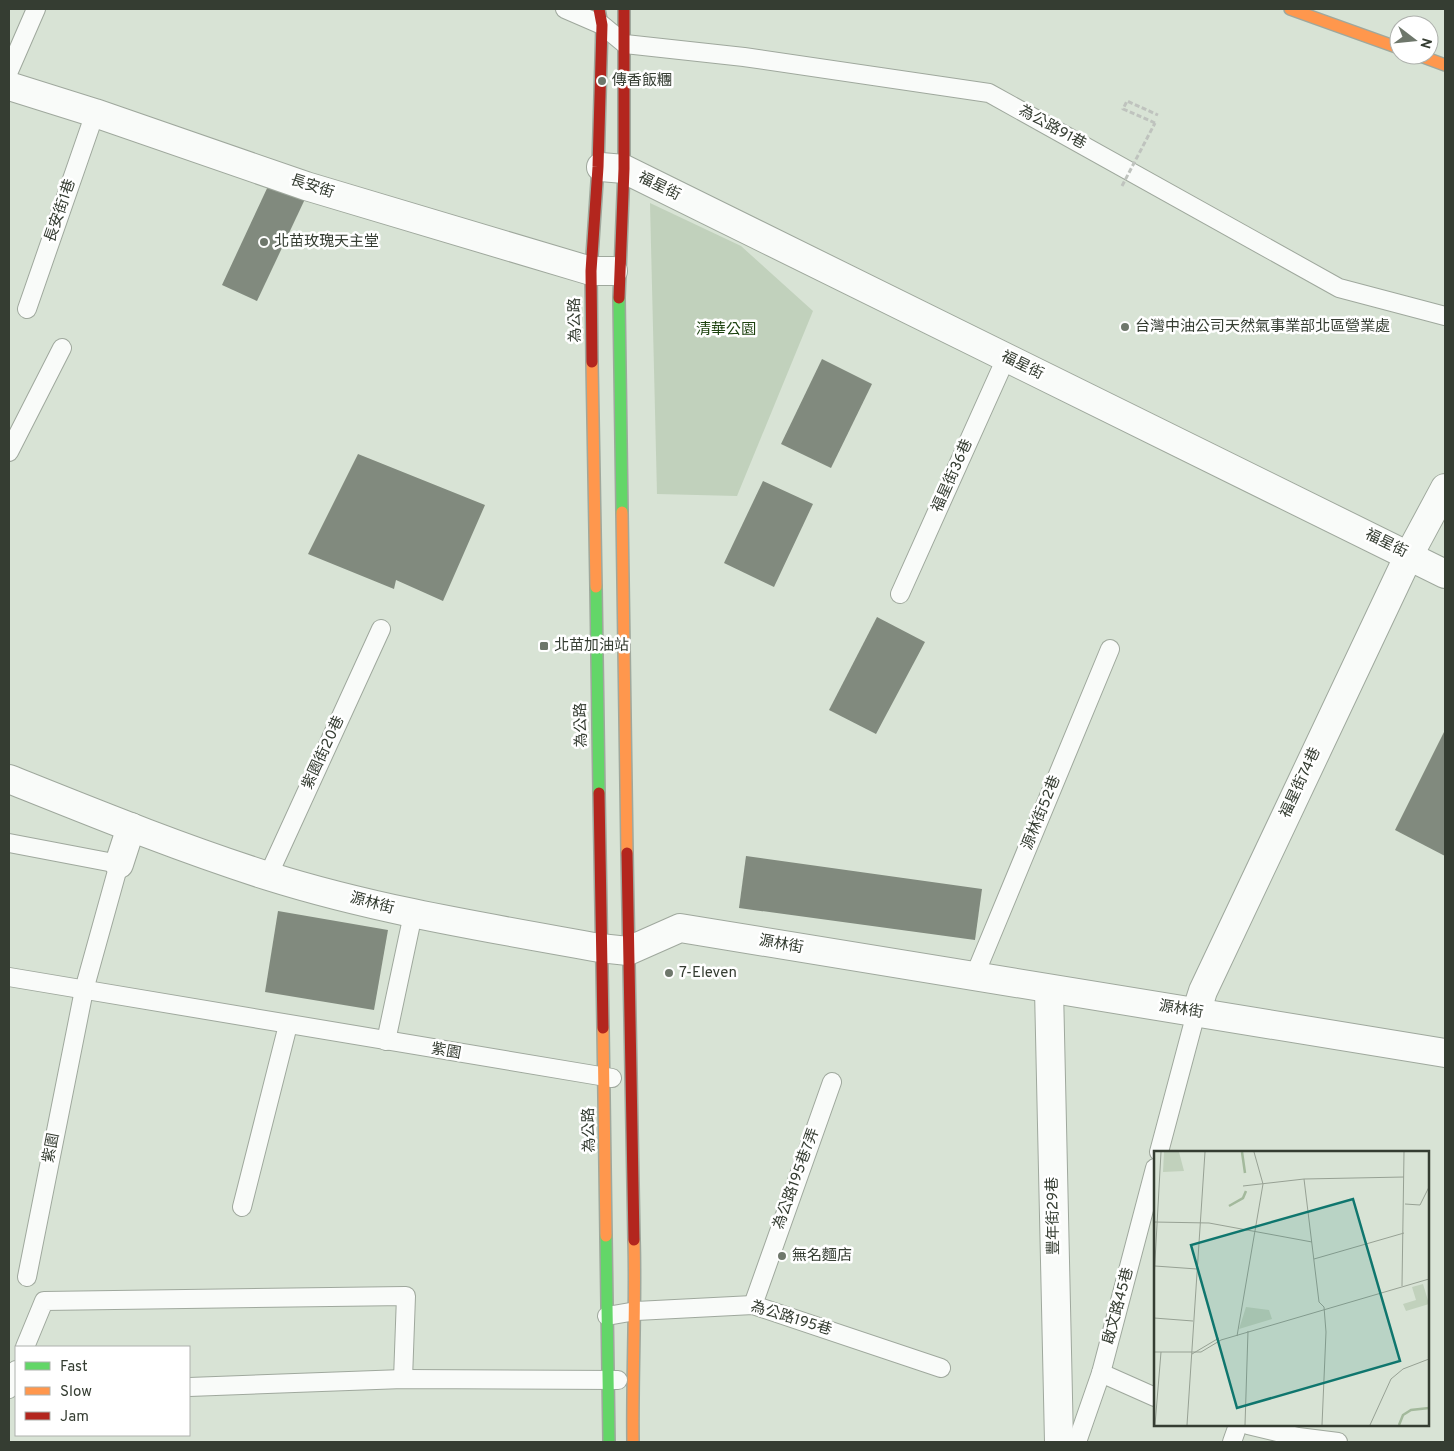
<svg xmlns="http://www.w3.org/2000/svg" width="1454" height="1451" font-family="Overpass,'Noto Sans TC',sans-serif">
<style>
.green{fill:#c1d1bc}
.building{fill:#818a7e}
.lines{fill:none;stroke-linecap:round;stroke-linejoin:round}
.lane-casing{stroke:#9fa89d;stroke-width:20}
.street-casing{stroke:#9fa89d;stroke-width:30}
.fast-casing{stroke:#9fa89d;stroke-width:14}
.slow-casing{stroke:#9fa89d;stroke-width:14}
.jam-casing{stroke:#9fa89d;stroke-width:14}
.path{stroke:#bfc3be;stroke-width:3;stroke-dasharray:5 2.5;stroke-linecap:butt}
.lane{stroke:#f9fbf9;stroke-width:18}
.street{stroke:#f9fbf9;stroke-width:28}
.fast{stroke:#63d668;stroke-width:11}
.slow{stroke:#ff974d;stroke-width:11}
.jam{stroke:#b3261e;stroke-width:11}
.path-bridge{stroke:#bfc3be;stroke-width:3;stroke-dasharray:5 2.5;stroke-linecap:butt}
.poi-dot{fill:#6e776b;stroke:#fff;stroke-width:2}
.labels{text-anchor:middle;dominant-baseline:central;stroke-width:5;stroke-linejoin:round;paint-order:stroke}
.poi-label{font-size:15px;fill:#353d32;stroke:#fff;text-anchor:start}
.street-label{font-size:15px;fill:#353d32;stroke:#fff}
.park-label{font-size:15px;fill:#1c410e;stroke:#fff}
.inset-river{fill:none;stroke:#a3b99c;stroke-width:2.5}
.inset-road{fill:none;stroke:#97a194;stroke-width:1}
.view{fill:#0f766e;fill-opacity:0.15;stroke:#0f766e;stroke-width:2.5}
.inset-edge{fill:none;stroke:#353d32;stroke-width:2.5}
</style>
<rect width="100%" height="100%" fill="#d8e3d5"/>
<polygon class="green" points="650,203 741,246 813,311 737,496 657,494"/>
<g class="building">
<polygon points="270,182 305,199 257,301 222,285"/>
<polygon points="822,359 872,384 831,468 781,444"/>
<polygon points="358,454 485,505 443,601 396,580 394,589 308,554"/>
<polygon points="763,481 813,504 774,587 724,563"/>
<polygon points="877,617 925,642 876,734 829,710"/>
<polygon points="1445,730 1445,856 1395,830"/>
<polygon points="746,856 982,889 975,940 739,908"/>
<polygon points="278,911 388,930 374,1010 265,992"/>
</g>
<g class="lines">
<g class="lane-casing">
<g id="lane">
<polyline points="565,9 602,25 625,44 744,57 989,93 1339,288 1445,316"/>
<polyline points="9,71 36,9"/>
<polyline points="27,309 95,113"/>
<polyline points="9,452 62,348"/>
<polyline points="900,594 1006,358"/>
<polyline points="9,843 119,864 84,990 27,1277"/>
<polyline points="268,876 381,629"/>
<polyline points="9,977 612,1078"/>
<polyline points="974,977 1110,649"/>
<polyline points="386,1041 413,914"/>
<polyline points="1159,1152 1196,1013"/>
<polyline points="242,1207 288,1025"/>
<polyline points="753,1305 832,1082"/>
<polyline points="607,1316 636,1311 753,1305 941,1368"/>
<polyline points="25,1347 44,1301 406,1296 403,1379"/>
<polyline points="1101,1373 1155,1397"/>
<polyline points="189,1387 403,1379 618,1380"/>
<polyline points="9,1389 16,1370"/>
<polyline points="1248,1425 1298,1437 1338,1442"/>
<polyline points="1077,1442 1101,1373 1155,1168"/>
<polyline points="1232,1442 1238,1425"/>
</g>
</g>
<g class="street-casing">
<g id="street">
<polyline points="9,86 95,113 306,186 591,271 613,271"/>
<polyline points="601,167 624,169 1445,574"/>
<path d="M9,779C94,813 180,848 268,876C376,910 489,928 600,948L628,951L680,928L1445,1053"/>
<polyline points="119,864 131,827"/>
<polyline points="1049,989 1059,1442"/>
<polyline points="1196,1013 1203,991 1409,555 1445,488"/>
</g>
</g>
<g class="fast-casing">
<g id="fast">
<polyline points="619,298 622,512"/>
<polyline points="596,587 599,793"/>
<polyline points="606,1236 609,1442"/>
</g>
</g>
<g class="slow-casing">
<g id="slow">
<polyline points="1290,9 1399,48"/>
<polyline points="1418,55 1445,65"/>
<polyline points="592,362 596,587"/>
<polyline points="622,512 627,853"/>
<polyline points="603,1028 606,1236"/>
<path d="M633,1442C632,1375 636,1308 634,1240"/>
</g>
</g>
<g class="jam-casing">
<g id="jam">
<polyline points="619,298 624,169 624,9"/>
<polyline points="592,362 591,271 598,167 602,25 599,9"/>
<polyline points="599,793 603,1028"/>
<polyline points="627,853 634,1240"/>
</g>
</g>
<polyline class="path" points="1155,123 1123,109 1127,101 1158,115"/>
<use href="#lane" class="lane"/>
<use href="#street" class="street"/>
<use href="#fast" class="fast"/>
<use href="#slow" class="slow"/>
<use href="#jam" class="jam"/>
<polyline class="path-bridge" points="1122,186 1155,123"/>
</g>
<g class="poi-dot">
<circle cx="602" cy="81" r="5"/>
<circle cx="264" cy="242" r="5"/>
<circle cx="1125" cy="327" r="5"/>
<rect x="539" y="641" width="10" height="10" rx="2.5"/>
<circle cx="669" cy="973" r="5"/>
<circle cx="782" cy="1256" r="5"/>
</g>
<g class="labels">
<g class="poi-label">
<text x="612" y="81">傳香飯糰</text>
<text x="274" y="242">北苗玫瑰天主堂</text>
<text x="1135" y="327">台灣中油公司天然氣事業部北區營業處</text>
<text x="554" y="646">北苗加油站</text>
<text x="679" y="973">7-Eleven</text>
<text x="792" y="1256">無名麵店</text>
</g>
<g class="street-label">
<text transform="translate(1052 128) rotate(29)">為公路91巷</text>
<text transform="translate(312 187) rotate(18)">長安街</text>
<text transform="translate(659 187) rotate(26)">福星街</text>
<text transform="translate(61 211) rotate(-71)">長安街1巷</text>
<text transform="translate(576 320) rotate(-91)">為公路</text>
<text transform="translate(1022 366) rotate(26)">福星街</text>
<text transform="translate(953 476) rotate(-66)">福星街36巷</text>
<text transform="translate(1386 544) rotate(26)">福星街</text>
<text transform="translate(582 725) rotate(-91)">為公路</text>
<text transform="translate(324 753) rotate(-65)">紫園街20巷</text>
<text transform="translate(1301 783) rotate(-65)">福星街74巷</text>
<text transform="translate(1042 813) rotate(-68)">源林街52巷</text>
<text transform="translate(372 904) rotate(15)">源林街</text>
<text transform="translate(781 945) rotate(10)">源林街</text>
<text transform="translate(1181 1010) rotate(9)">源林街</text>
<text transform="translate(446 1052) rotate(10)">紫園</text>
<text transform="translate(590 1130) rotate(-91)">為公路</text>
<text transform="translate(52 1148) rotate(-79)">紫園</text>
<text transform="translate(797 1179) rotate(-70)">為公路195巷7弄</text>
<text transform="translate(1054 1216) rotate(-91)">豐年街29巷</text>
<text transform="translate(1119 1306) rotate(-75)">啟文路45巷</text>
<text transform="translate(791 1319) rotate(17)">為公路195巷</text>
</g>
<g class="park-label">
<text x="726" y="330">清華公園</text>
</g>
</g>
<g transform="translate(1154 1151)">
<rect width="275" height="275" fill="#d8e3d5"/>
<path d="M10,1H25L30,20L9,21ZM269,133L275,153L252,160L249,153L262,149L258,136ZM92,156L115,159L118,168L85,178Z" fill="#c1d1bc"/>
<path class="inset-river" d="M88,1L91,22M75,55L89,47L92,40M245,274L249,264L257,259L275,257"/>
<path class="inset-road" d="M150,28L165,151L170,156L172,181L168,274M89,35L150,28L250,26M251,53L266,54L275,36M0,71L55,72L158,91M160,108L250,82M1,115L43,118M0,128L7,1M248,135L250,1M0,167L39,170M83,185L109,33L100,1M0,201H47L67,189L275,128M38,203L65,187M1,274L7,201M33,274L51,1M91,274L94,180M216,274L237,228L249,218L275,208"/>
<path class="view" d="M199,48L246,210L83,257L37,94Z"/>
<rect width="275" height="275" class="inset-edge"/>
</g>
<rect width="1454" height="1451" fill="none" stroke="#353d32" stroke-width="20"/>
<rect x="15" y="1346" width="175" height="90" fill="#ffffff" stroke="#aeb1ad"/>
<rect x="25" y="1362" width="25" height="8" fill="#63d668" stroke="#aeb1ad"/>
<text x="60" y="1371" font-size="15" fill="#353d32">Fast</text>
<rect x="25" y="1387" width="25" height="8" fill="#ff974d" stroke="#aeb1ad"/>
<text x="60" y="1396" font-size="15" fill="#353d32">Slow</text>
<rect x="25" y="1412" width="25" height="8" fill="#b3261e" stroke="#aeb1ad"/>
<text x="60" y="1421" font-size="15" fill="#353d32">Jam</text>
<g transform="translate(1414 40) rotate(106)"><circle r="24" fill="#ffffff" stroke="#aeb1ad"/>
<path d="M0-4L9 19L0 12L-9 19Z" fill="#6e776b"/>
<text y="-8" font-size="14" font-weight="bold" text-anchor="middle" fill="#353d32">N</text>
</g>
</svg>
